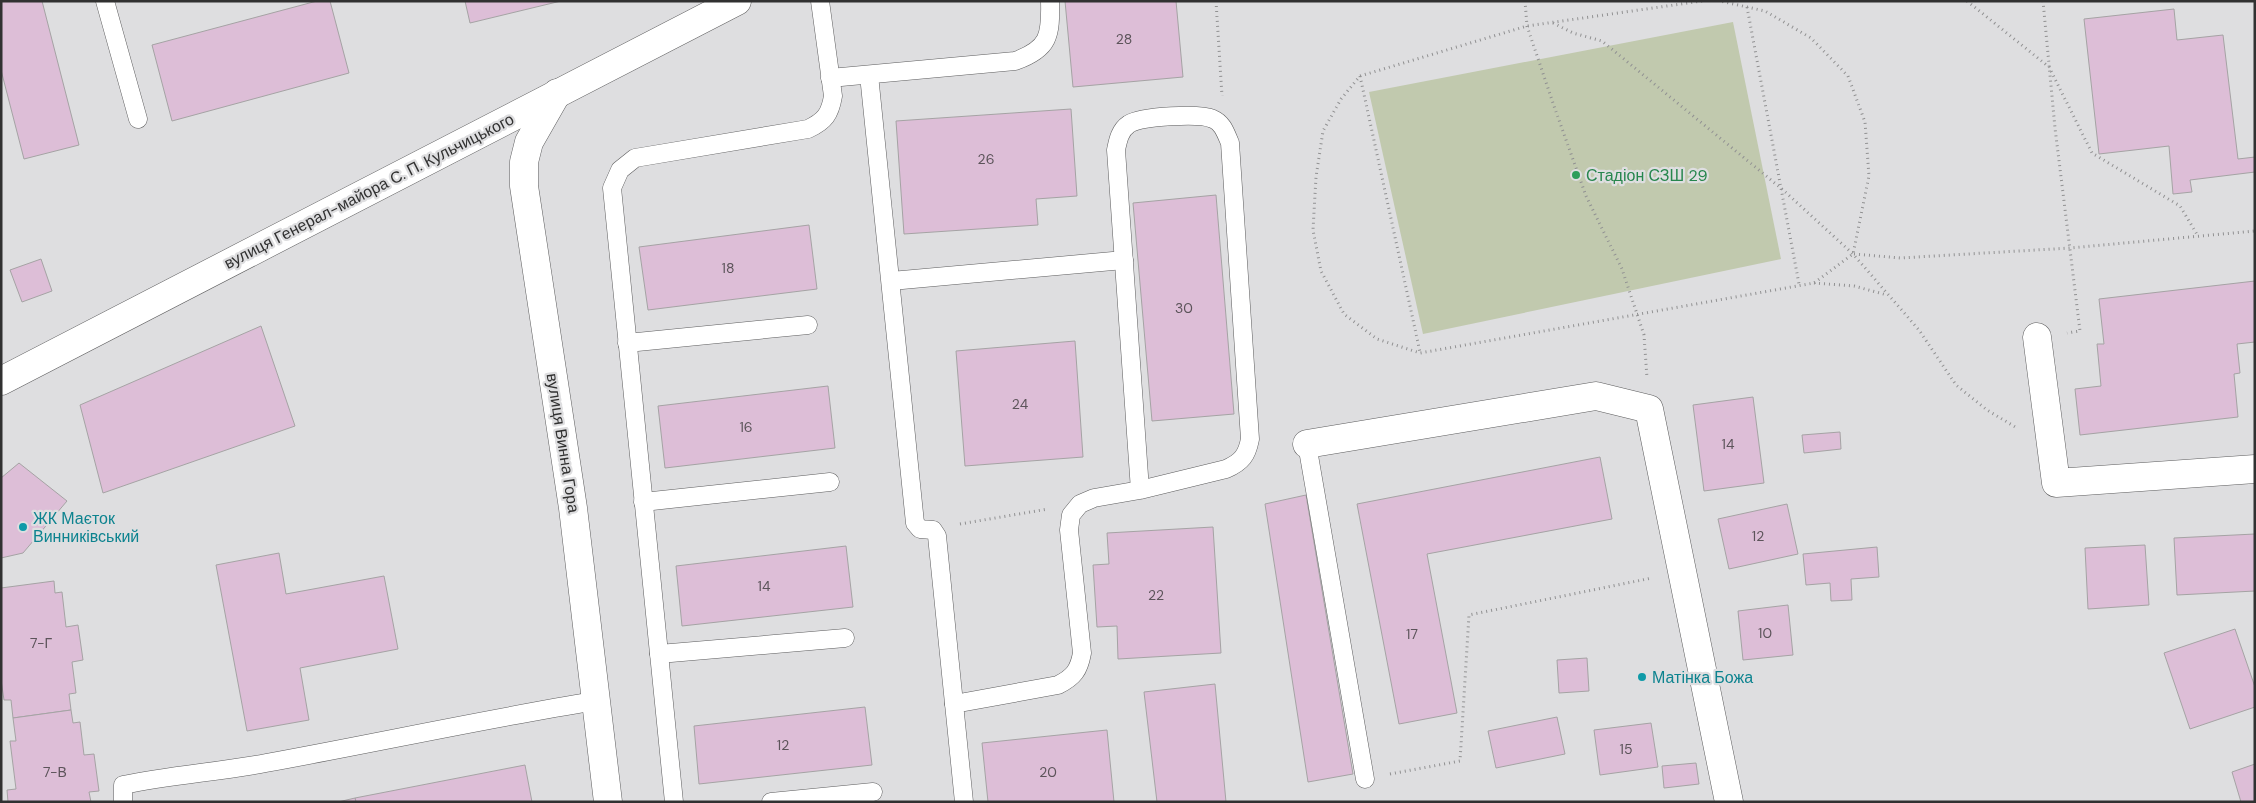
<svg xmlns="http://www.w3.org/2000/svg" width="2256" height="803" font-family="'DM Sans',sans-serif">
<style>
.green{fill:#c1c9ae}
.building{fill:#ddbed7;stroke:#a5a3a4}
.lines{fill:none;stroke-linecap:round;stroke-linejoin:round}
.lane-casing{stroke:#5d5d5e;stroke-width:19}
.street-casing{stroke:#5d5d5e;stroke-width:29}
.path{stroke:#919192;stroke-width:3;stroke-dasharray:1 4;stroke-linecap:butt}
.lane{stroke:#fff;stroke-width:18}
.street{stroke:#fff;stroke-width:28}
.leisure-dot{fill:#2e9e5b;stroke:#dedee0;stroke-width:2}
.culture-dot{fill:#0f9aa8;stroke:#dedee0;stroke-width:2}
.labels{text-anchor:middle;dominant-baseline:central;stroke-width:4.5;stroke-linejoin:round;paint-order:stroke}
.number-label{font-size:14px;fill:#5c545a}
.leisure-label{font-size:16px;fill:#27864d;stroke:#dedee0;text-anchor:start}
.street-label{font-size:16px;fill:#313131;stroke:#dedee0}
.culture-label{font-size:16px;fill:#0d838f;stroke:#dedee0;text-anchor:start}
</style>
<rect width="100%" height="100%" fill="#dedee0"/>
<polygon class="green" points="1733,22 1781,259 1423,334 1369,92"/>
<g class="building">
<polygon points="1,1 42,1 79,145 24,159 1,70"/>
<polygon points="317,1 330,1 349,73 172,121 152,45"/>
<polygon points="465,1 561,1 470,23"/>
<polygon points="1065,1 1176,1 1183,77 1073,87"/>
<polygon points="2174,9 2177,40 2223,35 2238,159 2255,157 2255,172 2190,180 2192,192 2173,194 2169,146 2099,154 2084,19"/>
<polygon points="1071,109 1077,196 1036,199 1038,225 904,234 896,121"/>
<polygon points="1216,195 1234,414 1152,421 1133,203"/>
<polygon points="809,225 817,289 648,310 639,247"/>
<polygon points="41,259 52,291 22,302 10,270"/>
<polygon points="2255,281 2255,342 2237,344 2240,373 2234,374 2238,417 2080,435 2075,389 2101,386 2097,344 2104,344 2099,299"/>
<polygon points="261,326 295,426 103,493 80,405"/>
<polygon points="1075,341 1083,457 965,466 956,351"/>
<polygon points="828,386 835,448 665,468 658,406"/>
<polygon points="1753,397 1764,483 1704,491 1693,405"/>
<polygon points="1840,432 1841,449 1804,453 1802,435"/>
<polygon points="1600,457 1612,519 1427,554 1457,713 1399,724 1357,504"/>
<polygon points="19,463 67,501 23,553 1,558 1,478"/>
<polygon points="1306,495 1353,774 1308,782 1265,504"/>
<polygon points="1787,504 1798,554 1729,569 1718,519"/>
<polygon points="1213,527 1221,653 1118,659 1117,626 1097,627 1093,565 1109,564 1107,533"/>
<polygon points="2255,534 2255,591 2177,595 2174,538"/>
<polygon points="2145,545 2149,605 2088,609 2085,548"/>
<polygon points="846,546 853,607 682,626 676,566"/>
<polygon points="1877,547 1879,577 1851,579 1852,600 1831,601 1830,583 1806,585 1803,554"/>
<polygon points="279,553 286,594 384,576 398,649 300,668 309,720 247,731 216,565"/>
<polygon points="54,581 55,593 62,592 66,627 78,625 83,660 72,662 76,693 69,694 71,710 13,718 11,700 4,700 1,680 1,588"/>
<polygon points="1788,605 1793,655 1743,660 1738,611"/>
<polygon points="2235,629 2255,687 2255,707 2190,729 2164,653"/>
<polygon points="1587,658 1589,691 1559,693 1557,660"/>
<polygon points="1215,684 1226,802 1157,802 1144,692"/>
<polygon points="865,707 872,765 699,784 694,726"/>
<polygon points="71,710 73,723 80,722 84,755 94,754 99,791 89,792 91,802 8,802 7,790 16,789 10,741 16,741 13,718"/>
<polygon points="1557,717 1565,754 1496,768 1488,731"/>
<polygon points="1651,723 1658,767 1600,775 1594,730"/>
<polygon points="1107,730 1114,802 988,802 982,743"/>
<polygon points="1696,763 1699,784 1664,788 1662,766"/>
<polygon points="2255,764 2255,802 2241,802 2232,772"/>
<polygon points="525,765 532,802 356,802 355,798"/>
<polygon points="355,798 356,802 338,802"/>
</g>
<g class="lines">
<g class="lane-casing">
<g id="lane">
<polyline points="105,1 138,119"/>
<polyline points="869,75 915,523 920,529 933,530 937,536 964,802"/>
<path d="M830,78L1015,61C1049,49 1051,36 1050,1"/>
<polyline points="891,281 1124,260"/>
<polyline points="627,343 808,325"/>
<polyline points="1307,444 1365,779"/>
<polyline points="643,502 830,482"/>
<polyline points="659,654 845,638"/>
<path d="M954,704L1058,685C1074,677 1079,670 1082,653L1069,530L1071,515L1080,504L1094,498L1140,490L1226,469C1242,462 1247,455 1250,439L1230,143C1226,134 1223,123 1213,119C1200,113 1142,116 1129,124C1120,130 1118,140 1116,150L1140,490"/>
<path d="M123,802V785C170,775 218,772 266,763C376,743 485,719 595,701"/>
<path d="M674,802L612,188L620,170L635,158L808,129C825,121 830,114 833,96L820,1"/>
<polyline points="771,802 873,792"/>
</g>
</g>
<g class="street-casing">
<g id="street">
<polyline points="557,93 529,142 524,162 524,186 573,508 608,802"/>
<polyline points="2037,337 2056,483 2255,469"/>
<polyline points="1,381 737,1"/>
<polyline points="1307,444 1596,396 1649,409 1729,802"/>
</g>
</g>
<g class="path">
<polyline points="1216,1 1222,96"/>
<polyline points="1525,1 1527,26 1554,106 1586,196 1622,269 1644,335 1647,378"/>
<polyline points="1702,1 1527,26 1360,76 1341,99 1323,131 1316,177 1313,230 1321,271 1344,314 1377,339 1420,353 1814,283 1853,254 1869,176 1865,122 1848,76 1811,38 1765,11 1720,1"/>
<polyline points="1967,1 2049,67 2092,153 2180,206 2198,236"/>
<polyline points="2043,1 2055,128 2080,331 2067,333"/>
<polyline points="1747,7 1799,284"/>
<polyline points="1553,23 1573,33 1602,41 1782,189 1853,254 1919,330 1956,385 1987,410 2017,428"/>
<polyline points="1360,76 1420,352"/>
<polyline points="1854,254 1901,258 1934,256 2070,248 2255,231"/>
<polyline points="1814,283 1854,286 1887,295"/>
<polyline points="960,524 1048,509"/>
<polyline points="1390,774 1460,761 1469,615 1652,578"/>
</g>
<use href="#lane" class="lane"/>
<use href="#street" class="street"/>
</g>
<circle class="leisure-dot" cx="1576" cy="175" r="5"/>
<g class="culture-dot">
<circle cx="23" cy="527" r="5"/>
<circle cx="1642" cy="677" r="5"/>
</g>
<g class="labels">
<g class="number-label">
<text x="1124" y="39">28</text>
<text x="986" y="159">26</text>
<text x="728" y="268">18</text>
<text x="1184" y="308">30</text>
<text x="1020" y="404">24</text>
<text x="746" y="427">16</text>
<text x="1728" y="444">14</text>
<text x="1758" y="536">12</text>
<text x="764" y="586">14</text>
<text x="1156" y="595">22</text>
<text x="1765" y="633">10</text>
<text x="1412" y="634">17</text>
<text x="41" y="643">7-Г</text>
<text x="783" y="745">12</text>
<text x="1626" y="749">15</text>
<text x="55" y="772">7-В</text>
<text x="1048" y="772">20</text>
</g>
<g class="leisure-label">
<text x="1586" y="175">Стадіон СЗШ 29</text>
</g>
<g class="street-label">
<text transform="translate(369 191) rotate(-27)">вулиця Генерал-майора С. П. Кульчицького</text>
<text transform="translate(563 443) rotate(81)">вулиця Винна Гора</text>
</g>
<g class="culture-label">
<text x="33" y="518">ЖК Маєток<tspan x="33" dy="18">Винниківський</tspan></text>
<text x="1652" y="677">Матінка Божа</text>
</g>
</g>
<rect width="2256" height="803" fill="none" stroke="#313131" stroke-width="5"/>
</svg>
